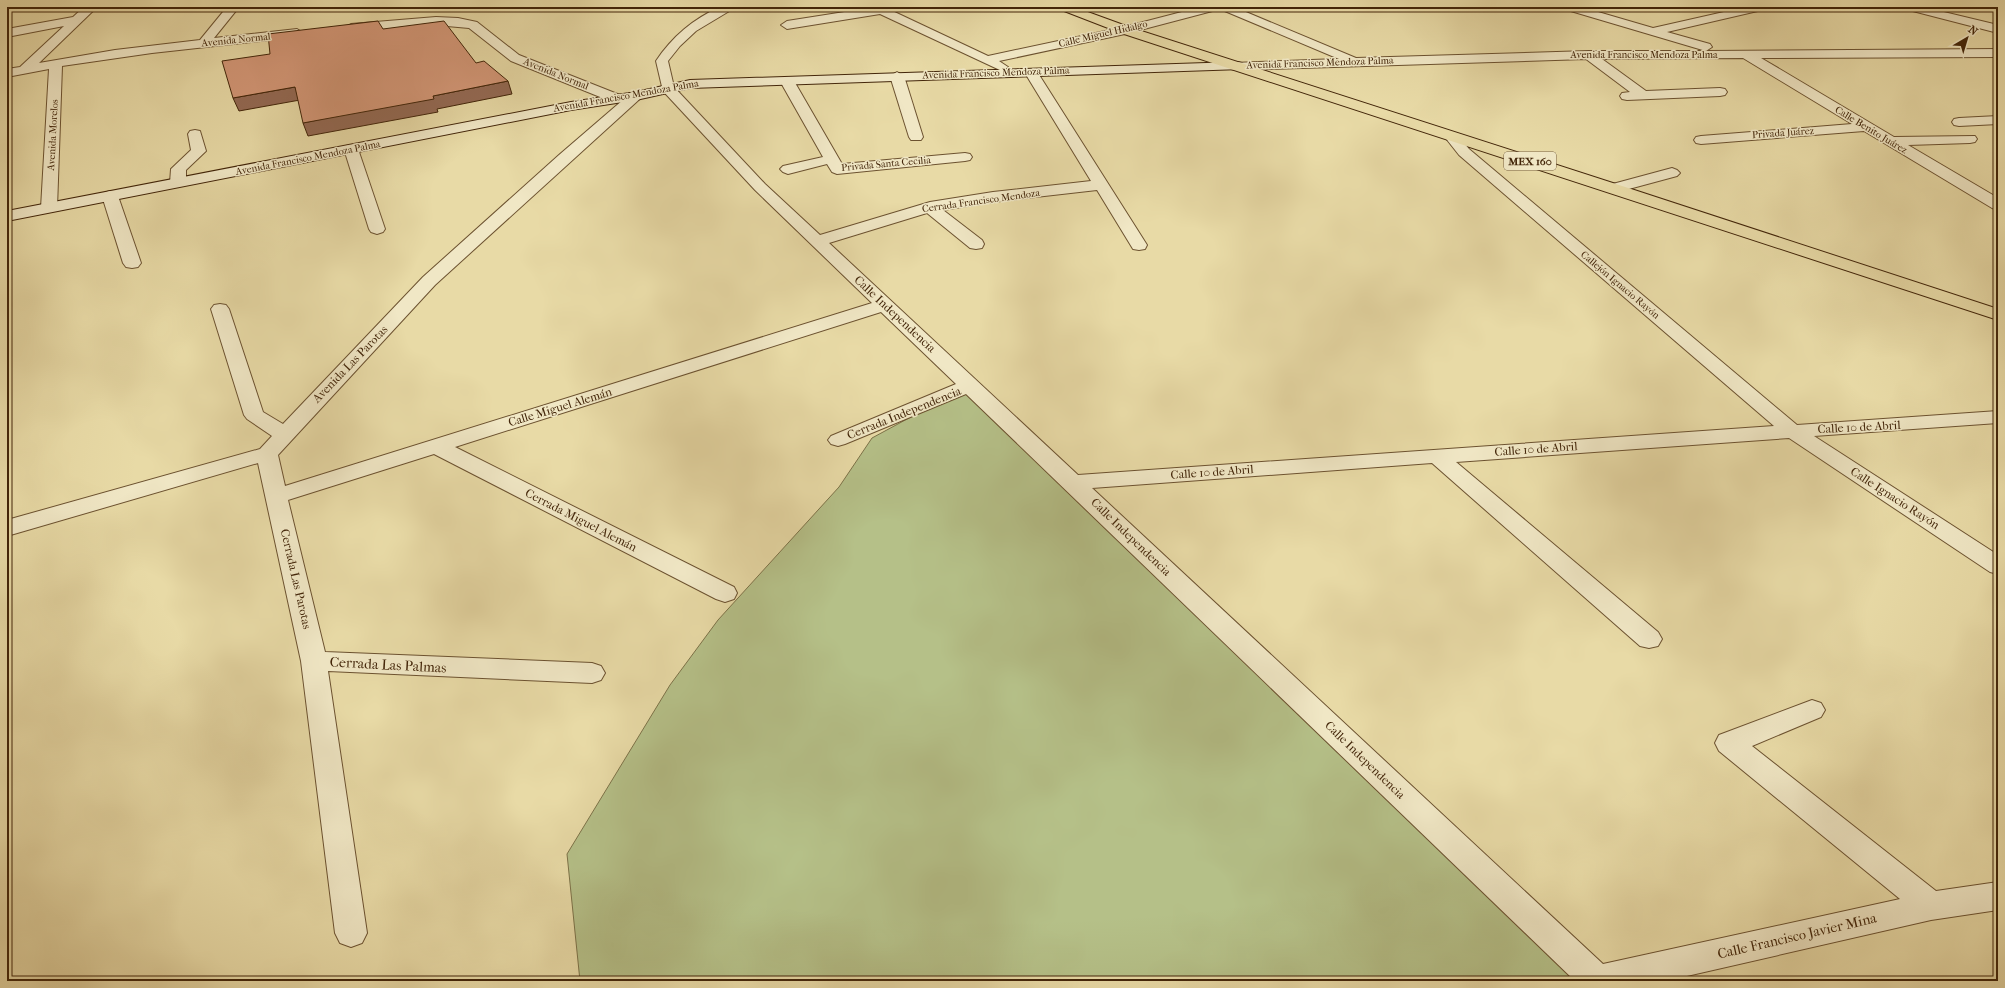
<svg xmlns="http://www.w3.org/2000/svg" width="2005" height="988" font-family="'IM FELL French Canon',serif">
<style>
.green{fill:#b5c088;stroke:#7c7248}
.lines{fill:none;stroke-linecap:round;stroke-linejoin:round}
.street-casing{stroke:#6c5230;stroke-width:2}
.secondary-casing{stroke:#422509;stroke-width:2}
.primary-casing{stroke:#422509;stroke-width:2}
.street{fill:#f0e7c5;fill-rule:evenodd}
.secondary{fill:#f0e7c5;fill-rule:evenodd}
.primary{fill:#e8daa6;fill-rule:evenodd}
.shaded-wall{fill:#936953;stroke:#422509}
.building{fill:#d29676;stroke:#422509}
.labels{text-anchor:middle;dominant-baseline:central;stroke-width:3;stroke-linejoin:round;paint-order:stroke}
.far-street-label{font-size:10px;fill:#422509;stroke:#f0e7c5}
.shield{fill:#f0e7c5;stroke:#765f41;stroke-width:1}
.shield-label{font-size:11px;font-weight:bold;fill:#422509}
.street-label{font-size:12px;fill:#422509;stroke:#f0e7c5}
.near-street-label{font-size:14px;fill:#422509;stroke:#f0e7c5}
</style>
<rect width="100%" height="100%" fill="#e8daa6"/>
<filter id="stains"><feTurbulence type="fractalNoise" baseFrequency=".005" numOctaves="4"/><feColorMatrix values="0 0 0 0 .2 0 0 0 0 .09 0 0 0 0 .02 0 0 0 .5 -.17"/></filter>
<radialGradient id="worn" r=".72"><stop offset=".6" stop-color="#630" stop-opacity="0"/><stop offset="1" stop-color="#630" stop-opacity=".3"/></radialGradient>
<polygon class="green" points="970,385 1598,981 580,981 567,854 670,685 718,620 839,487 872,438"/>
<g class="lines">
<g class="street-casing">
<g id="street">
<polygon points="84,7 97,7 39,63 115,50 200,40 227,7 239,7 214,38 297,29 303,33 297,37 152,53 62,66 57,208 55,211 43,211 41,208 49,69 7,77 7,69 20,67 64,26 7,37 7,29 73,17"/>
<path d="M720,7H736L696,31L680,46L668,61L674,87L765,184L820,235L930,202L993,192L1091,181L1025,73L1026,70H1036L1147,245L1145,249L1139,250L1133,249L1097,190L993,202L943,210L982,240L984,244L982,248L976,249L970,248L927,213L829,243L1078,475L1774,426L1459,155L1444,136L1446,133C1458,130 1462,141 1469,149L1797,425L1998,411V423L1814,436L1998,555V574L1990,572L1789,438L1456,462L1658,632L1662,639L1658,646L1649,648L1640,646L1432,463L1092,488L1603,964L1900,899L1719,751L1715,743L1719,735L1812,700L1821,703L1825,710L1821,717L1752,746L1936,891L1998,882V910L1931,920L1665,981H1575L966,394L845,444L838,446L831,444L828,440L831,436L956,384L881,312L455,447L734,587L737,593L734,599L725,602L716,599L434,454L288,500L325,652L592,663L601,666L605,673L601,680L592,683L328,671L367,933L362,943L351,947L340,943L335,933L301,661L258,463L7,536V520L260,449L272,436L247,419L244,415L211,309L214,305L220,304L226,305L229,309L263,412L283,424L423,277L559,155L631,93H641L643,96L435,285L278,455L285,486L872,303L755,190L663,91L656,61C672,37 693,19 720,7Z"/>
<polygon points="869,7 886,8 988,56 1124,27 1201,7 1234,7 1356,58 1589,51 1706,51 1564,9 1562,7 1581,7 1653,28 1746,7 1768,7 1762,10 1667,32 1710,44 1712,47 1706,51 1998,49 1998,57 1761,58 1894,137 1975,136 1977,139 1975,142 1970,143 1908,145 1998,198 1998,210 1992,208 1864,131 1701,144 1696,143 1694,140 1696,137 1701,136 1852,124 1743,58 1602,59 1646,91 1720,88 1725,89 1727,92 1725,95 1720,96 1627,100 1622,99 1620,96 1622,93 1630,92 1586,59 1237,70 1232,69 1231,66 1232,63 1339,59 1220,9 1125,34 999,61 1008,67 1002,71 880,14 787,29 781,25 787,21 870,8"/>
<polygon points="1903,7 1923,7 1998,25 1998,33 1905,9"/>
<polygon points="436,17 458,18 477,22 519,55 620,95 622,98 620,101 610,101 511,61 469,28 436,25 351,32 345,28 351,24"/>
<polygon points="897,72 904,76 923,137 921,140 911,140 909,137 890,76"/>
<polygon points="787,77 794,81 842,164 965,153 970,154 972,157 970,160 965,161 837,174 832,172 827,164 788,174 783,172 780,169 783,166 823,157 780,81"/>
<polygon points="1998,116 1998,124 1959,126 1954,125 1952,122 1954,119 1959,118"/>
<polygon points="195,130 200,131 206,151 186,170 186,183 183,186 173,186 170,183 171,169 191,150 188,134 190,131"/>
<polygon points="351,145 356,146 358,149 385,229 383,232 377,234 371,232 369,229 344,149 346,146"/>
<polygon points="1672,168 1677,170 1680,173 1677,176 1614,193 1609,191 1606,188 1609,185"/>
<polygon points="110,191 116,193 118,196 141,263 138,267 132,268 126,267 123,263 102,196 104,193"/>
</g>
</g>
<g class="secondary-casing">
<polygon id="secondary" points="1237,62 1242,63 1243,66 1242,69 690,88 636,100 571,110 7,221 7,211 571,102 636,92 690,80"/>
</g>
<g class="primary-casing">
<polygon id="primary" points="1057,7 1074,7 1129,27 1619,185 1998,309 1998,320 1121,33 1059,9"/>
</g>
<use href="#street" class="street"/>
<use href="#secondary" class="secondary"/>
<use href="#primary" class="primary"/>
</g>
<g class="shaded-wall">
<polygon points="508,81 512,94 437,109 438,112 308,136 303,123 433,96"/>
<polygon points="295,87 300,100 239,111 233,98"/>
</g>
<polygon class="building" points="378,21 383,29 444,21 476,63 484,61 508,81 433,96 434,99 303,123 295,87 233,98 222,61 270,54 268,34"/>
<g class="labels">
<g class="far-street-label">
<text transform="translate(1103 34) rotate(-13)">Calle Miguel Hidalgo</text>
<text transform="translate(236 40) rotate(-6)">Avenida Normal</text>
<text x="1644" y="55">Avenida Francisco Mendoza Palma</text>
<text transform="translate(1320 63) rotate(-2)">Avenida Francisco Mendoza Palma</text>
<text transform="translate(996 73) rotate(-2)">Avenida Francisco Mendoza Palma</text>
<text transform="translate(556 74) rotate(22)">Avenida Normal</text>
<text transform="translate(626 96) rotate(-10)">Avenida Francisco Mendoza Palma</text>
<text transform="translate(1871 130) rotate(31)">Calle Benito Juárez</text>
<text transform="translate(1783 133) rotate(-4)">Privada Juárez</text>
<text transform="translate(53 135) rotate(-87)">Avenida Morelos</text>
<text transform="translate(308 158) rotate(-11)">Avenida Francisco Mendoza Palma</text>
<text transform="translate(886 164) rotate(-5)">Privada Santa Cecilia</text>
<text transform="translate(981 201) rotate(-8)">Cerrada Francisco Mendoza</text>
<text transform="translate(1620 285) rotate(40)">Callejón Ignacio Rayón</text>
</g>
<rect class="shield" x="1504" y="152" width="52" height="18" rx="3"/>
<g class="shield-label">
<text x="1530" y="161">MEX 160</text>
</g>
<g class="street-label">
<text transform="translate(895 314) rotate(43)">Calle Independencia</text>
<text transform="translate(350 364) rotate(-46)">Avenida Las Parotas</text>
<text transform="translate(560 407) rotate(-17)">Calle Miguel Alemán</text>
<text transform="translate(904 413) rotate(-22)">Cerrada Independencia</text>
<text transform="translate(1859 427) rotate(-3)">Calle 10 de Abril</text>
<text transform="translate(1536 449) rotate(-4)">Calle 10 de Abril</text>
<text transform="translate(1212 472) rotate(-4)">Calle 10 de Abril</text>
<text transform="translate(1895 498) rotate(33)">Calle Ignacio Rayón</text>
<text transform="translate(581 520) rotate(27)">Cerrada Miguel Alemán</text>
<text transform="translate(1131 537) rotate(44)">Calle Independencia</text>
<text transform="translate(296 579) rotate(77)">Cerrada Las Parotas</text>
<text transform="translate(1365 760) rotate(44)">Calle Independencia</text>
</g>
<g class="near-street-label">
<text transform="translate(388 665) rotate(3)">Cerrada Las Palmas</text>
<text transform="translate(1797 936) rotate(-13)">Calle Francisco Javier Mina</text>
</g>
</g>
<rect width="2005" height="988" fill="none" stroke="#e8daa6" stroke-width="24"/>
<rect x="8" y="8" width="1989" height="972" fill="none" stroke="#422509" stroke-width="2"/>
<rect x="12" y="12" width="1981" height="964" fill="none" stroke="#422509"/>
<g transform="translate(1967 38) rotate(38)" stroke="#f0e7c5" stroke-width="3" paint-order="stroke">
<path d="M0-3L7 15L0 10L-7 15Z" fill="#422509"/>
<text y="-6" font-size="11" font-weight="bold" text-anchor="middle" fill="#422509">N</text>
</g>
<rect width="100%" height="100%" filter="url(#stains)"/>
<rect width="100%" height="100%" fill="url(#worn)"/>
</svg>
